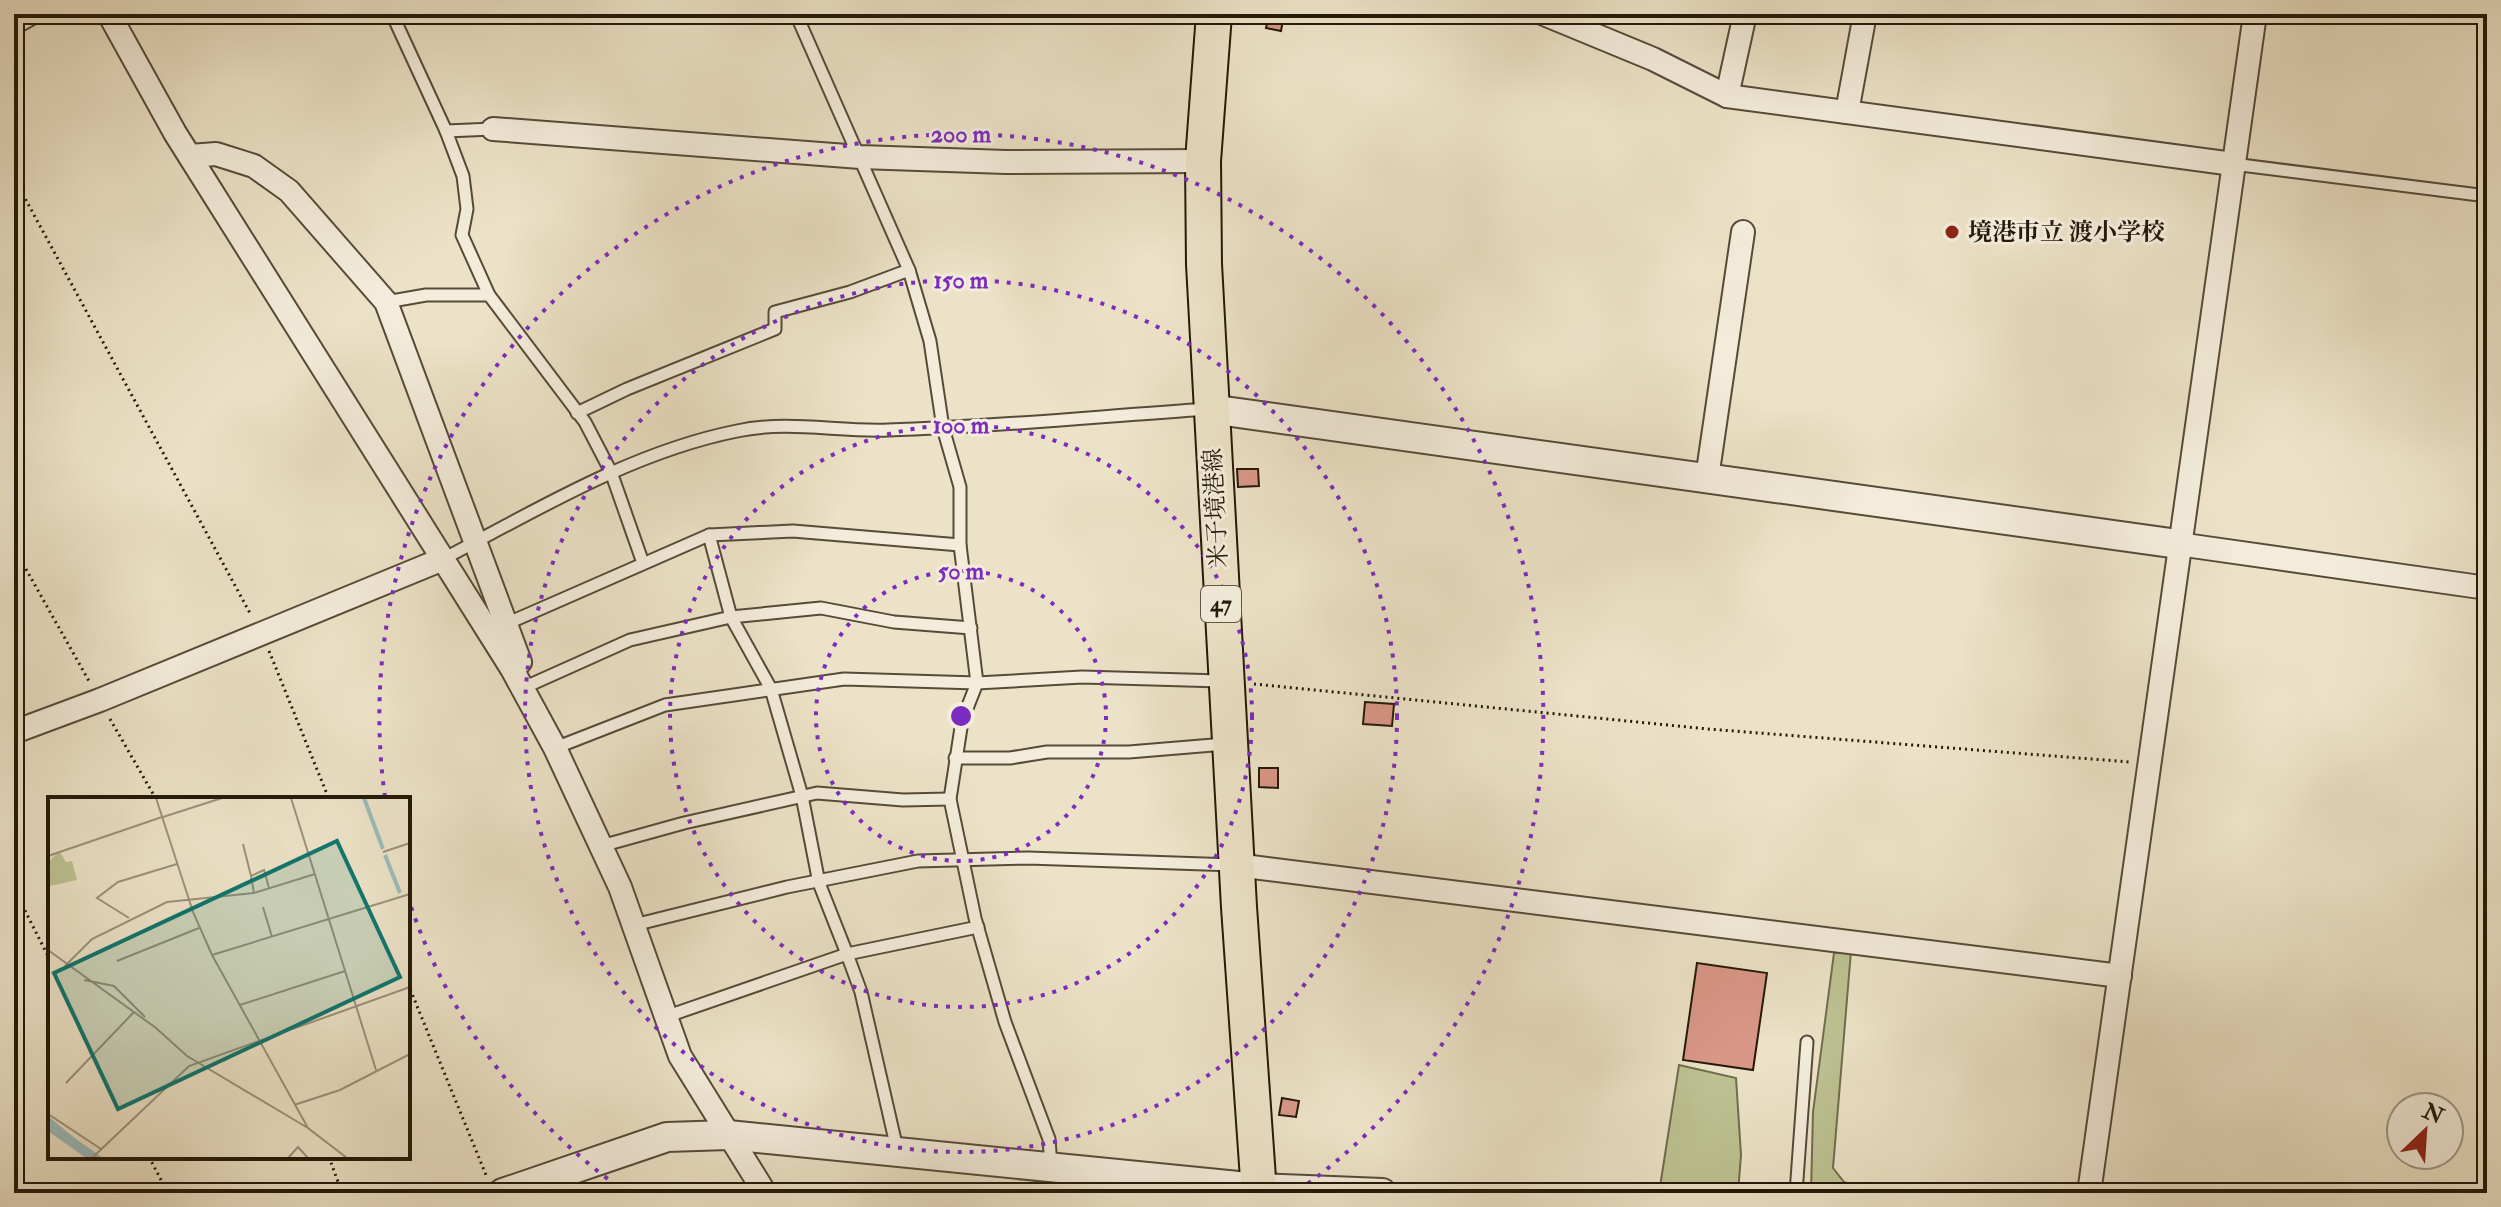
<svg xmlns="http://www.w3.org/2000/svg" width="2501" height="1207" font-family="'IM FELL Double Pica','Noto Serif JP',serif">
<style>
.green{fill:#bdc292;stroke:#706e4e;stroke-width:2}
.building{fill:#d99788;stroke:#241909;stroke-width:2}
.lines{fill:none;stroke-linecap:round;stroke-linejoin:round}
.service-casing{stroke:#564b38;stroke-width:15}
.minor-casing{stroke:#564b38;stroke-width:26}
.tertiary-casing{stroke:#564b38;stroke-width:32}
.primary-casing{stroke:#241909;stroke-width:38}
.path{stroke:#241909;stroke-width:3;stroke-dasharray:2 4;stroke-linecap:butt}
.service{stroke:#f3ecdb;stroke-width:11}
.minor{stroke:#f3ecdb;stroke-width:22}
.tertiary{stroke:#f3ecdb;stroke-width:28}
.primary{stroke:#ece2c7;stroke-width:34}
.ring{fill:none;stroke:#7b2cbf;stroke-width:4;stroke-dasharray:4 8}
.poi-dot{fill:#8f2418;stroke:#f3ecdb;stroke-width:3}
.labels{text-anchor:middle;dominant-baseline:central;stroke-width:6;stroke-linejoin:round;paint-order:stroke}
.shield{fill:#f3ecdb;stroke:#625848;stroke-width:2}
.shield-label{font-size:22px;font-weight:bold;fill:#241909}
.poi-label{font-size:24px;font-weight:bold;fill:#241909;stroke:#f3ecdb;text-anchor:start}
.street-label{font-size:24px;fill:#241909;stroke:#f3ecdb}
.inset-river{fill:none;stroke:#9abcbc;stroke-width:4}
.inset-road{fill:none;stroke:#9c927b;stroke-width:2}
.view{fill:#0f766e;fill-opacity:0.15;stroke:#0f766e;stroke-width:4}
.inset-edge{fill:none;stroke:#241909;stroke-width:4}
.centre{fill:#7b2cbf;stroke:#f3ecdb;stroke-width:4}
.ring-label{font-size:24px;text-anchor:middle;font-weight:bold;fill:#7b2cbf;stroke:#f3ecdb;stroke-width:6;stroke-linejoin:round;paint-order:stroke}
</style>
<rect width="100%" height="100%" fill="#ece2c7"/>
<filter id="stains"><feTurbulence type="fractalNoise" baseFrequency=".0025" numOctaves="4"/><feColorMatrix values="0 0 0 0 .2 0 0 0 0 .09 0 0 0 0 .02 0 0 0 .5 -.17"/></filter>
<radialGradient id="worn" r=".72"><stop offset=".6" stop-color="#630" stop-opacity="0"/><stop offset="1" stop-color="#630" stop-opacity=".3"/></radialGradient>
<g class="green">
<polygon points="1851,951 1833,1168 1844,1182 1877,1193 1811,1193 1813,1112 1834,953"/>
<polygon points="1679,1065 1736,1078 1741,1155 1738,1193 1659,1193"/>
</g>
<g class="building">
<polygon points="1269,14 1284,14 1281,31 1266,28"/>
<polygon points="1237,469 1258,469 1259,486 1238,487"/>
<polygon points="1365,702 1394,704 1392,726 1363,724"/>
<polygon points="1259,768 1278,768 1278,788 1259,787"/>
<polygon points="1697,963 1767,973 1753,1070 1683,1060"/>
<polygon points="1282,1098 1299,1101 1296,1117 1279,1115"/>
</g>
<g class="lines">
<g class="service-casing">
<g id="service">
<polyline points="392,14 446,131"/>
<polyline points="796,14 909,270 930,341 943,428 960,487 960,545 977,683 962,721 950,799 975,918 1005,1022 1049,1139 1051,1167"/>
<polyline points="14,29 41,14"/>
<polyline points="2233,164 2487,196"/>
<polyline points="489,295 462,235 467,209 463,176 446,131 493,129"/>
<polyline points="386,302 426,295 489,295 585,422 611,472 643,563"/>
<polyline points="577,413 627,389 775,329 775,312 850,292 909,270"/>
<polyline points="709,535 731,617 821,608 894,622 971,628"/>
<path d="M443,559C537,510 632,452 737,431C788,420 837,432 888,430C995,427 1102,416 1209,409"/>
<polyline points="506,624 709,535 793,531 960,545"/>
<polyline points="523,688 630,640 731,617 771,689 802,796 819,883 847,954 978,927"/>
<polyline points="555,748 665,705 844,679 977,683 1082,677 1221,681"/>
<polyline points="955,758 1010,758 1047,752 1129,752 1225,744"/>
<polyline points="601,846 684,823 817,793 903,800 950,799"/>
<polyline points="634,925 787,887 918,861 1028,858 1234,865"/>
<polyline points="665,1017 847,954 861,992 897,1149"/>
<polyline points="1796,1193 1807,1042"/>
</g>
</g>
<g class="minor-casing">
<g id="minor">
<polyline points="109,14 175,133 512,669 555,748 620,887 680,1056 765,1193"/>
<polyline points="1544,14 1653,59 1727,96 2233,164"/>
<polyline points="1727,96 1745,14"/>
<polyline points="1847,112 1865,14"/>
<polyline points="493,129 860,157 1006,162 1203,161"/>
<polyline points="190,156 216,154 254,166 289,191 386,302 520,662 516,666"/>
<polyline points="1707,478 1743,232"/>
<polyline points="2178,544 2487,588"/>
<polyline points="14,732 100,700 443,559"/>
<polyline points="1236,865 2120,976"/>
<polyline points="2089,1193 2255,14"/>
</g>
</g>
<g class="tertiary-casing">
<g id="tertiary">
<polyline points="1210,409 2178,544"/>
<polyline points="503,1193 667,1137 728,1135 1258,1188 1382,1193"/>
</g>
</g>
<g class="primary-casing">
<polyline id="primary" points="1214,14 1203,161 1204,264 1239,907 1259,1193"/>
</g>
<g class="path">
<polyline points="14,178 251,615"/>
<polyline points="14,548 89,681"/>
<polyline points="269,651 329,799"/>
<polyline points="1254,684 1708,729 2130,762"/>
<polyline points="110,719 156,799"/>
<polyline points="14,889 50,960"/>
<polyline points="408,984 486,1175"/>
<polyline points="149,1157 168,1193"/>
<polyline points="329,1157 342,1193"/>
</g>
<use href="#service" class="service"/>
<use href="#minor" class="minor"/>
<use href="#tertiary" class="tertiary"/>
<use href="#primary" class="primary"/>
</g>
<g class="ring">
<circle cx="961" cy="716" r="145"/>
<circle cx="961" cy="716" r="291"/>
<circle cx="961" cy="716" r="436"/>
<path d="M627 1193A582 582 0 0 1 409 901M385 797A582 582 0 1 1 1295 1193"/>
</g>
<circle class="poi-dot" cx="1952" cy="232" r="8"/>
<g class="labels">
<rect class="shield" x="1201" y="586" width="40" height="36" rx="6"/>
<g class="shield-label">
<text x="1221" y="604">47</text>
</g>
<g class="poi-label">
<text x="1968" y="232">境港市立 渡小学校</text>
</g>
<g class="street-label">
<text transform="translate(1216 508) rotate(-93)">米子境港線</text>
</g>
</g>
<g transform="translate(48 797)">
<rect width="362" height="362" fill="#ece2c7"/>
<path d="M11,54L18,65L24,64L29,83L2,89L0,66Z" fill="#bdc292"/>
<path d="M0,319L24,339L55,361H38L0,334Z" fill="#9abcbc"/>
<path class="inset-river" d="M316,1L335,52M337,58L352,96"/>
<path class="inset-road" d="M108,1L145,115L164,158L260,331L299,361M243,1L328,273M115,20L174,1M195,47L203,79M335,55L362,46M0,59L114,20M206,96L203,79L216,73L221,91M215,110L224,140M81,121L49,101L70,85L129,67M0,153L108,231L139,259L260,331M164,158L362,97M69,164L151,131M17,169L44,142L119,105L206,96L267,77M36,183L66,189L97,220M192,208L297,174M18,286L86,215M246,308L292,293L362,257M0,317L53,352M44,361L141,269L362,190M240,361L250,350L260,361"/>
<path class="view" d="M289,44L352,180L70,312L6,176Z"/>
<rect width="362" height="362" class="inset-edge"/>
</g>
<circle cx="961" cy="716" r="12" class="centre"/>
<g class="ring-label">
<text x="961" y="142">200 m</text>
<text x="961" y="288">150 m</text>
<text x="961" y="433">100 m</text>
<text x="961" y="579">50 m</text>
</g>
<rect width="2501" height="1207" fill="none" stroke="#ece2c7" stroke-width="48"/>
<rect x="16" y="16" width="2469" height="1175" fill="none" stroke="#241909" stroke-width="4"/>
<rect x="24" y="24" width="2453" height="1159" fill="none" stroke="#241909" stroke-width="2"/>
<g transform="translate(2425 1131) rotate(25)"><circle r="38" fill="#f3ecdb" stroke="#a09887" stroke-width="2"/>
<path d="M0-6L14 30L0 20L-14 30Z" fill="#8f2418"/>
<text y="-12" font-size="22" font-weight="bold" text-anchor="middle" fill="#241909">N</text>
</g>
<rect width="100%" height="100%" filter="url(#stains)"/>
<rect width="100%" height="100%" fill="url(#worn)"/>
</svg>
